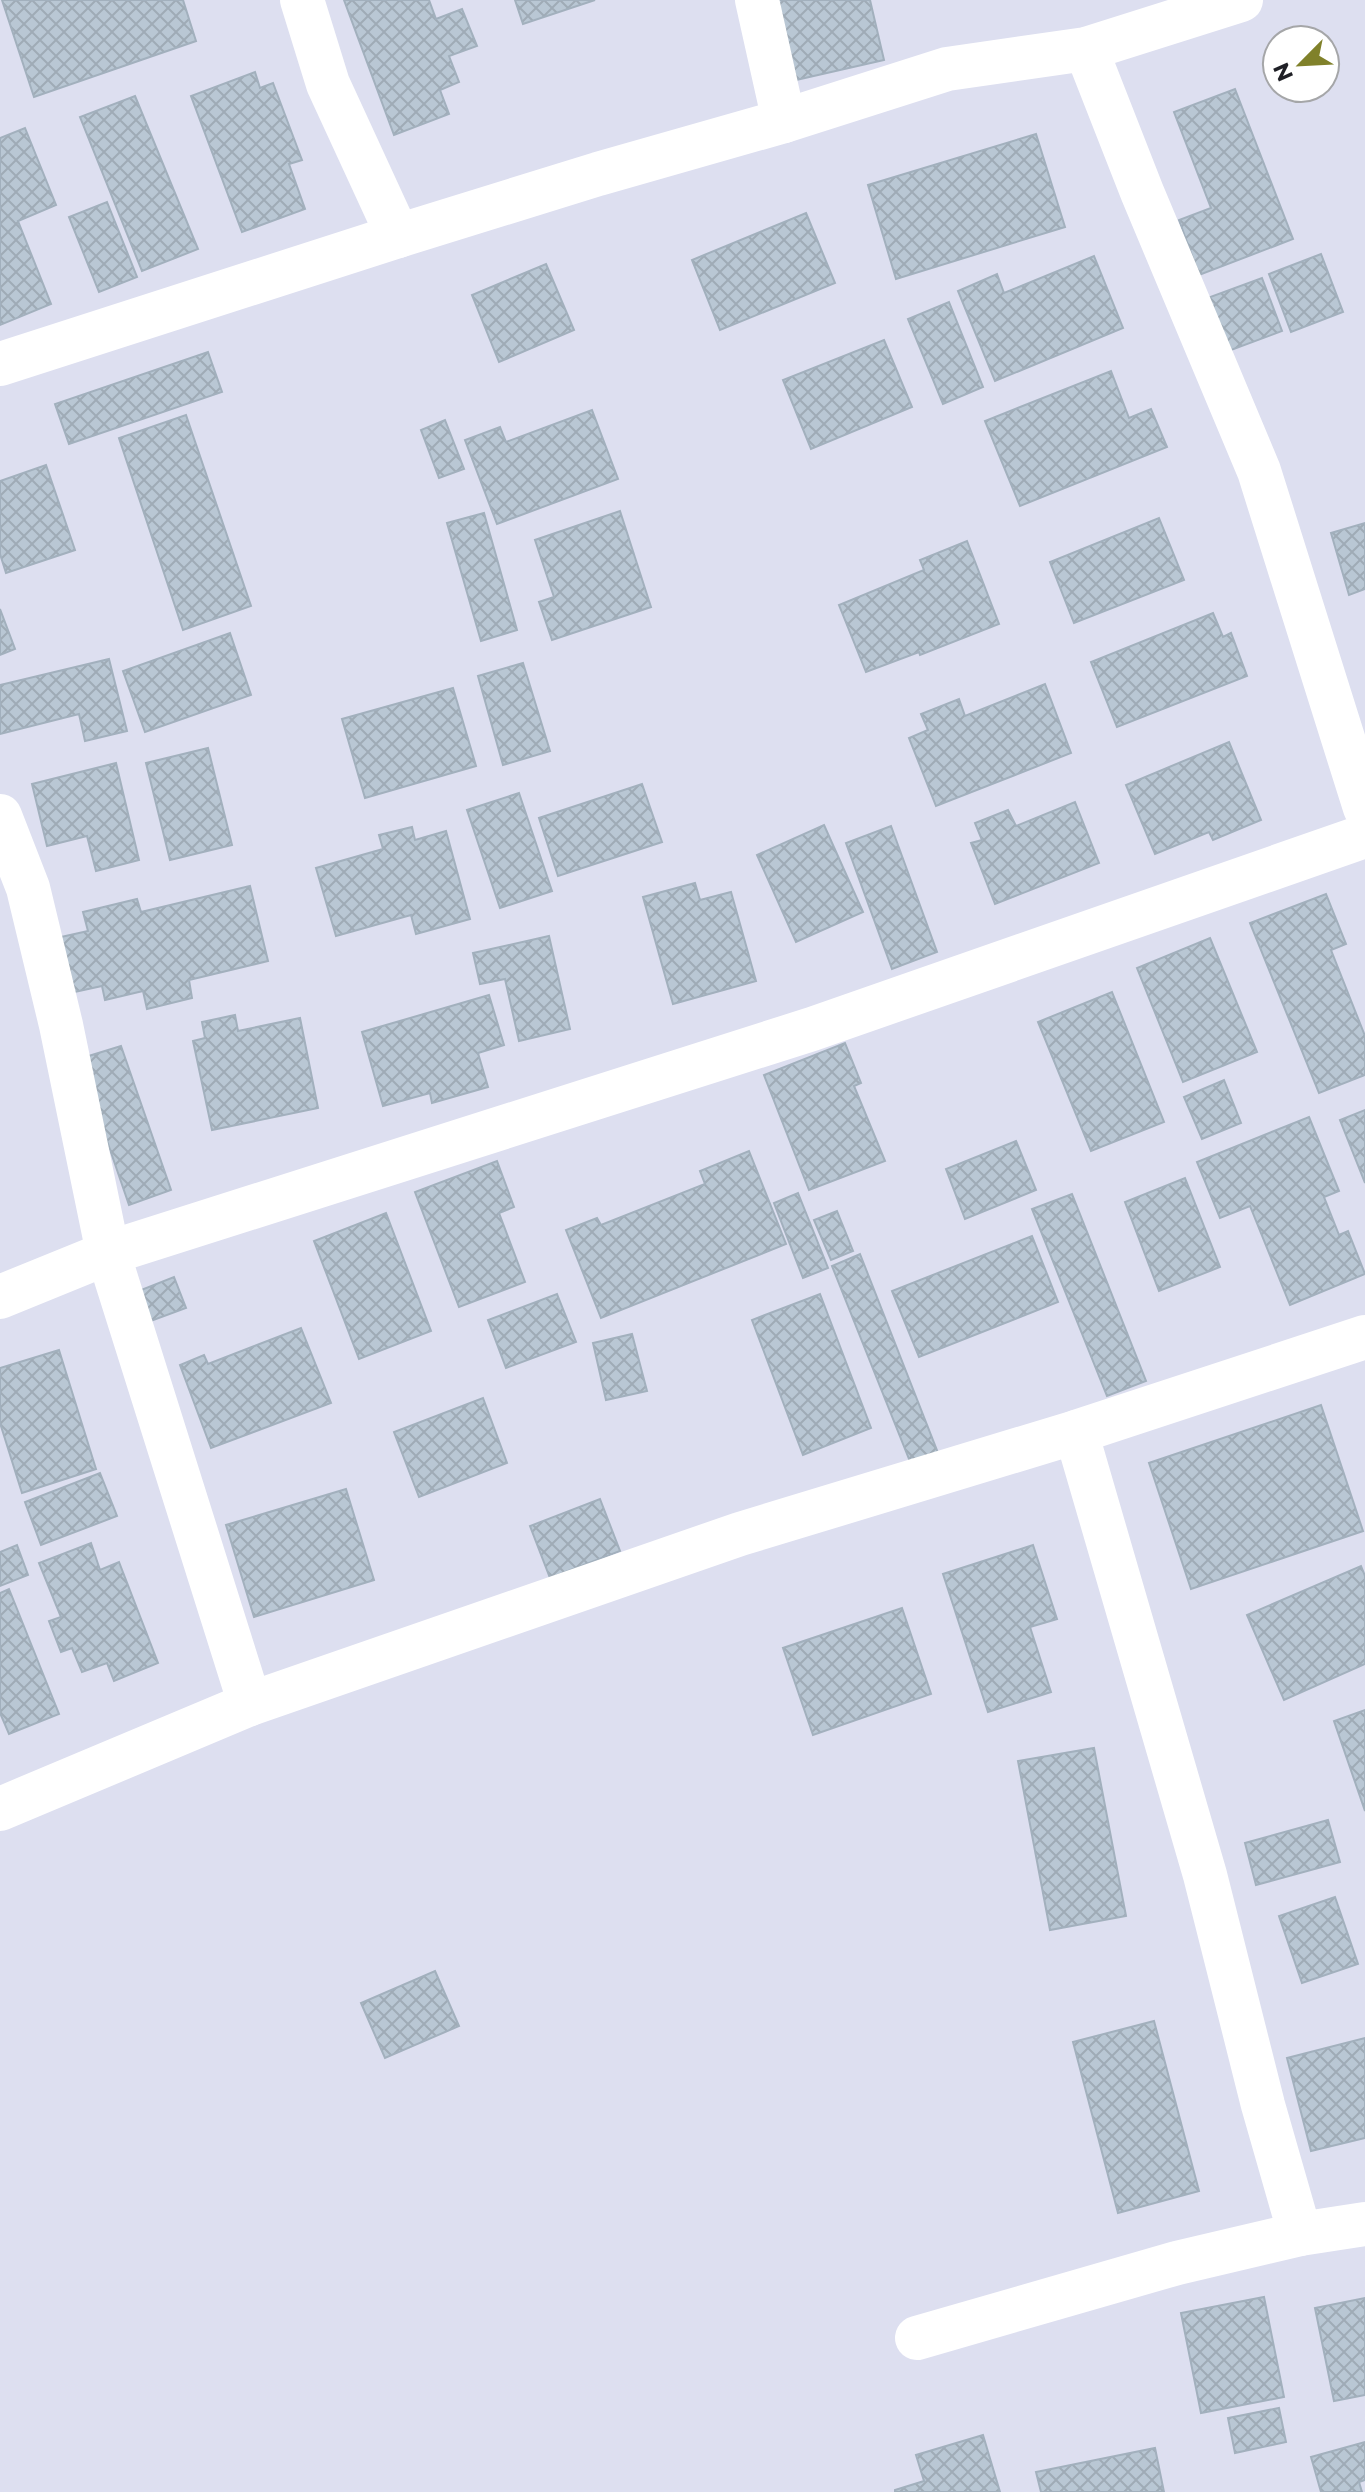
<svg xmlns="http://www.w3.org/2000/svg" width="1365" height="2492" font-family="Montserrat,sans-serif">
<style>
.building{fill:url(#building-cross-hatch);stroke:#a2b0bd;stroke-width:2}
.lines{fill:none;stroke-linecap:round;stroke-linejoin:round}
.street{stroke:#fff;stroke-width:44}
</style>
<defs>
<pattern id="building-cross-hatch" width="8" height="8" patternUnits="userSpaceOnUse" patternTransform="scale(2)"><rect width="8" height="8" fill="#b9c7d4"/><path d="M0 0l8 8M0 8l8-8" fill="none" stroke="#9fabb6"/></pattern>
</defs>
<rect width="100%" height="100%" fill="#dddff0"/>
<g class="building">
<polygon points="2,0 183,0 196,41 34,97"/>
<polygon points="344,0 429,0 436,19 462,9 477,46 449,56 459,82 440,90 449,114 394,135"/>
<polygon points="515,0 595,0 523,24"/>
<polygon points="778,0 870,0 884,60 796,80"/>
<polygon points="255,72 260,88 273,83 302,160 289,164 305,209 242,232 191,96"/>
<polygon points="1235,89 1293,239 1199,275 1179,220 1211,208 1174,112"/>
<polygon points="135,96 198,249 142,271 80,117"/>
<polygon points="25,128 56,205 18,221 51,304 0,325 0,138"/>
<polygon points="1036,134 1065,227 896,279 868,185"/>
<polygon points="107,202 137,277 99,292 69,217"/>
<polygon points="806,213 835,283 720,330 692,260"/>
<polygon points="1321,254 1343,312 1291,332 1269,274"/>
<polygon points="1094,256 1123,328 995,381 958,291 997,274 1004,293"/>
<polygon points="546,264 574,330 499,362 472,295"/>
<polygon points="1262,278 1282,331 1223,353 1202,300"/>
<polygon points="949,302 983,387 943,404 908,319"/>
<polygon points="884,340 912,407 811,449 783,380"/>
<polygon points="208,352 222,392 69,444 55,404"/>
<polygon points="1111,371 1129,418 1151,409 1167,447 1020,506 985,421"/>
<polygon points="592,410 618,479 497,524 465,440 500,427 506,442"/>
<polygon points="186,415 251,606 183,630 119,438"/>
<polygon points="445,420 464,469 439,478 421,430"/>
<polygon points="46,465 75,550 6,573 0,554 0,481"/>
<polygon points="620,511 651,607 552,640 539,602 554,597 535,540"/>
<polygon points="484,513 517,630 481,641 447,523"/>
<polygon points="1159,518 1184,580 1074,623 1050,562"/>
<polygon points="1365,523 1365,589 1349,595 1331,533"/>
<polygon points="967,541 999,624 920,655 919,652 866,672 839,605 924,570 920,560"/>
<polygon points="0,609 15,649 0,655"/>
<polygon points="1213,613 1223,637 1231,633 1247,676 1117,727 1091,662"/>
<polygon points="230,633 251,695 145,732 123,671"/>
<polygon points="109,659 127,731 85,741 79,714 0,734 0,685"/>
<polygon points="523,663 550,751 503,765 478,676"/>
<polygon points="1045,684 1071,753 936,806 909,738 928,730 921,714 959,699 965,716"/>
<polygon points="453,688 476,766 365,798 342,719"/>
<polygon points="1229,742 1261,820 1213,840 1209,832 1155,854 1126,785"/>
<polygon points="208,748 232,845 170,860 146,763"/>
<polygon points="116,763 139,860 96,871 87,836 47,846 32,784"/>
<polygon points="642,784 662,842 558,876 539,818"/>
<polygon points="519,793 552,891 500,908 467,810"/>
<polygon points="1075,802 1099,863 995,904 971,843 982,840 975,823 1008,810 1016,826"/>
<polygon points="824,825 863,912 796,942 757,855"/>
<polygon points="891,826 937,952 892,969 846,843"/>
<polygon points="412,827 415,840 446,831 470,919 416,934 411,915 336,936 316,868 383,849 379,835"/>
<polygon points="695,883 700,900 731,892 756,981 673,1004 643,897"/>
<polygon points="250,886 268,961 189,980 192,998 147,1009 143,991 105,1000 102,986 65,994 52,939 88,931 83,912 137,899 141,912"/>
<polygon points="1326,894 1346,944 1331,950 1365,1036 1365,1075 1319,1093 1250,923"/>
<polygon points="549,936 570,1029 519,1041 505,979 480,984 473,953"/>
<polygon points="1210,938 1257,1052 1183,1082 1137,968"/>
<polygon points="1112,992 1164,1122 1091,1151 1038,1022"/>
<polygon points="489,995 504,1045 478,1053 488,1087 432,1103 430,1093 383,1106 362,1032"/>
<polygon points="235,1015 238,1031 300,1018 318,1108 212,1130 193,1041 205,1038 202,1022"/>
<polygon points="845,1043 861,1083 854,1086 885,1161 809,1190 764,1075"/>
<polygon points="121,1046 171,1190 129,1205 79,1059"/>
<polygon points="1224,1080 1241,1123 1202,1139 1184,1097"/>
<polygon points="1365,1110 1365,1183 1340,1120"/>
<polygon points="1309,1117 1339,1191 1324,1197 1339,1235 1348,1231 1365,1274 1290,1305 1250,1206 1220,1218 1197,1162"/>
<polygon points="1016,1141 1036,1190 965,1219 946,1169"/>
<polygon points="749,1151 786,1244 601,1318 566,1230 597,1218 601,1225 705,1184 700,1171"/>
<polygon points="497,1161 514,1207 499,1213 525,1282 459,1307 415,1192"/>
<polygon points="1185,1178 1220,1267 1159,1291 1125,1202"/>
<polygon points="798,1193 828,1268 803,1278 774,1203"/>
<polygon points="1072,1194 1146,1381 1107,1396 1032,1209"/>
<polygon points="837,1211 853,1251 831,1260 814,1220"/>
<polygon points="386,1213 431,1331 359,1359 314,1241"/>
<polygon points="1032,1236 1058,1302 919,1357 892,1291"/>
<polygon points="860,1254 938,1453 911,1464 832,1266"/>
<polygon points="174,1277 186,1308 148,1322 136,1292"/>
<polygon points="557,1294 576,1342 506,1368 488,1320"/>
<polygon points="820,1294 871,1428 803,1455 752,1320"/>
<polygon points="301,1328 331,1403 211,1448 180,1365 204,1355 208,1364"/>
<polygon points="632,1334 647,1391 606,1400 593,1343"/>
<polygon points="59,1350 96,1469 22,1493 0,1423 0,1368"/>
<polygon points="483,1398 507,1463 419,1497 394,1432"/>
<polygon points="1321,1405 1363,1531 1191,1589 1149,1463"/>
<polygon points="100,1473 117,1516 41,1545 25,1502"/>
<polygon points="346,1489 374,1580 254,1617 226,1525"/>
<polygon points="600,1499 620,1551 550,1578 530,1526"/>
<polygon points="91,1543 100,1570 119,1562 158,1663 114,1681 107,1663 82,1672 72,1648 61,1652 49,1621 61,1617 39,1563"/>
<polygon points="17,1545 28,1575 0,1586 0,1552"/>
<polygon points="1033,1545 1057,1619 1030,1627 1051,1692 988,1712 943,1574"/>
<polygon points="1361,1566 1365,1576 1365,1664 1284,1700 1247,1615"/>
<polygon points="9,1589 59,1714 9,1734 0,1713 0,1593"/>
<polygon points="902,1608 931,1694 813,1735 783,1648"/>
<polygon points="1365,1710 1365,1811 1334,1721"/>
<polygon points="1094,1748 1126,1916 1050,1930 1018,1761"/>
<polygon points="1328,1820 1340,1862 1256,1885 1245,1843"/>
<polygon points="1335,1897 1358,1964 1302,1983 1279,1916"/>
<polygon points="435,1971 459,2026 385,2058 361,2003"/>
<polygon points="1154,2021 1199,2191 1118,2213 1073,2042"/>
<polygon points="1365,2038 1365,2138 1311,2151 1287,2058"/>
<polygon points="1264,2297 1284,2397 1201,2413 1181,2313"/>
<polygon points="1365,2298 1365,2395 1334,2401 1315,2308"/>
<polygon points="1279,2408 1286,2442 1235,2453 1228,2418"/>
<polygon points="983,2435 1000,2492 895,2492 895,2490 924,2481 916,2455"/>
<polygon points="1365,2442 1365,2480 1359,2482 1362,2492 1321,2492 1311,2457"/>
<polygon points="1155,2448 1164,2492 1041,2492 1036,2472"/>
</g>
<g class="lines">
<g class="street">
<polyline points="302,0 328,84 398,236"/>
<polyline points="757,0 784,121"/>
<polyline points="1086,49 1142,192 1259,471 1365,808"/>
<polyline points="0,364 398,236 598,174 784,121 947,69 1086,49 1241,0"/>
<polyline points="0,816 28,888 61,1025 108,1253 250,1704"/>
<polyline points="0,1297 108,1253 812,1029 1365,836"/>
<polyline points="1076,1432 1205,1875 1263,2105 1300,2234 1365,2224"/>
<polyline points="0,1809 250,1704 740,1534 1076,1432 1365,1337"/>
<polyline points="917,2338 1177,2263 1300,2234"/>
</g>
</g>
<g transform="translate(1301 64) rotate(246)"><circle r="38" fill="#ffffff" stroke="#a5a6a8" stroke-width="2"/>
<path d="M0-6L14 30L0 20L-14 30Z" fill="#80812a"/>
<text y="-12" font-size="22" font-weight="bold" text-anchor="middle" fill="#1f2026">N</text>
</g>
</svg>
